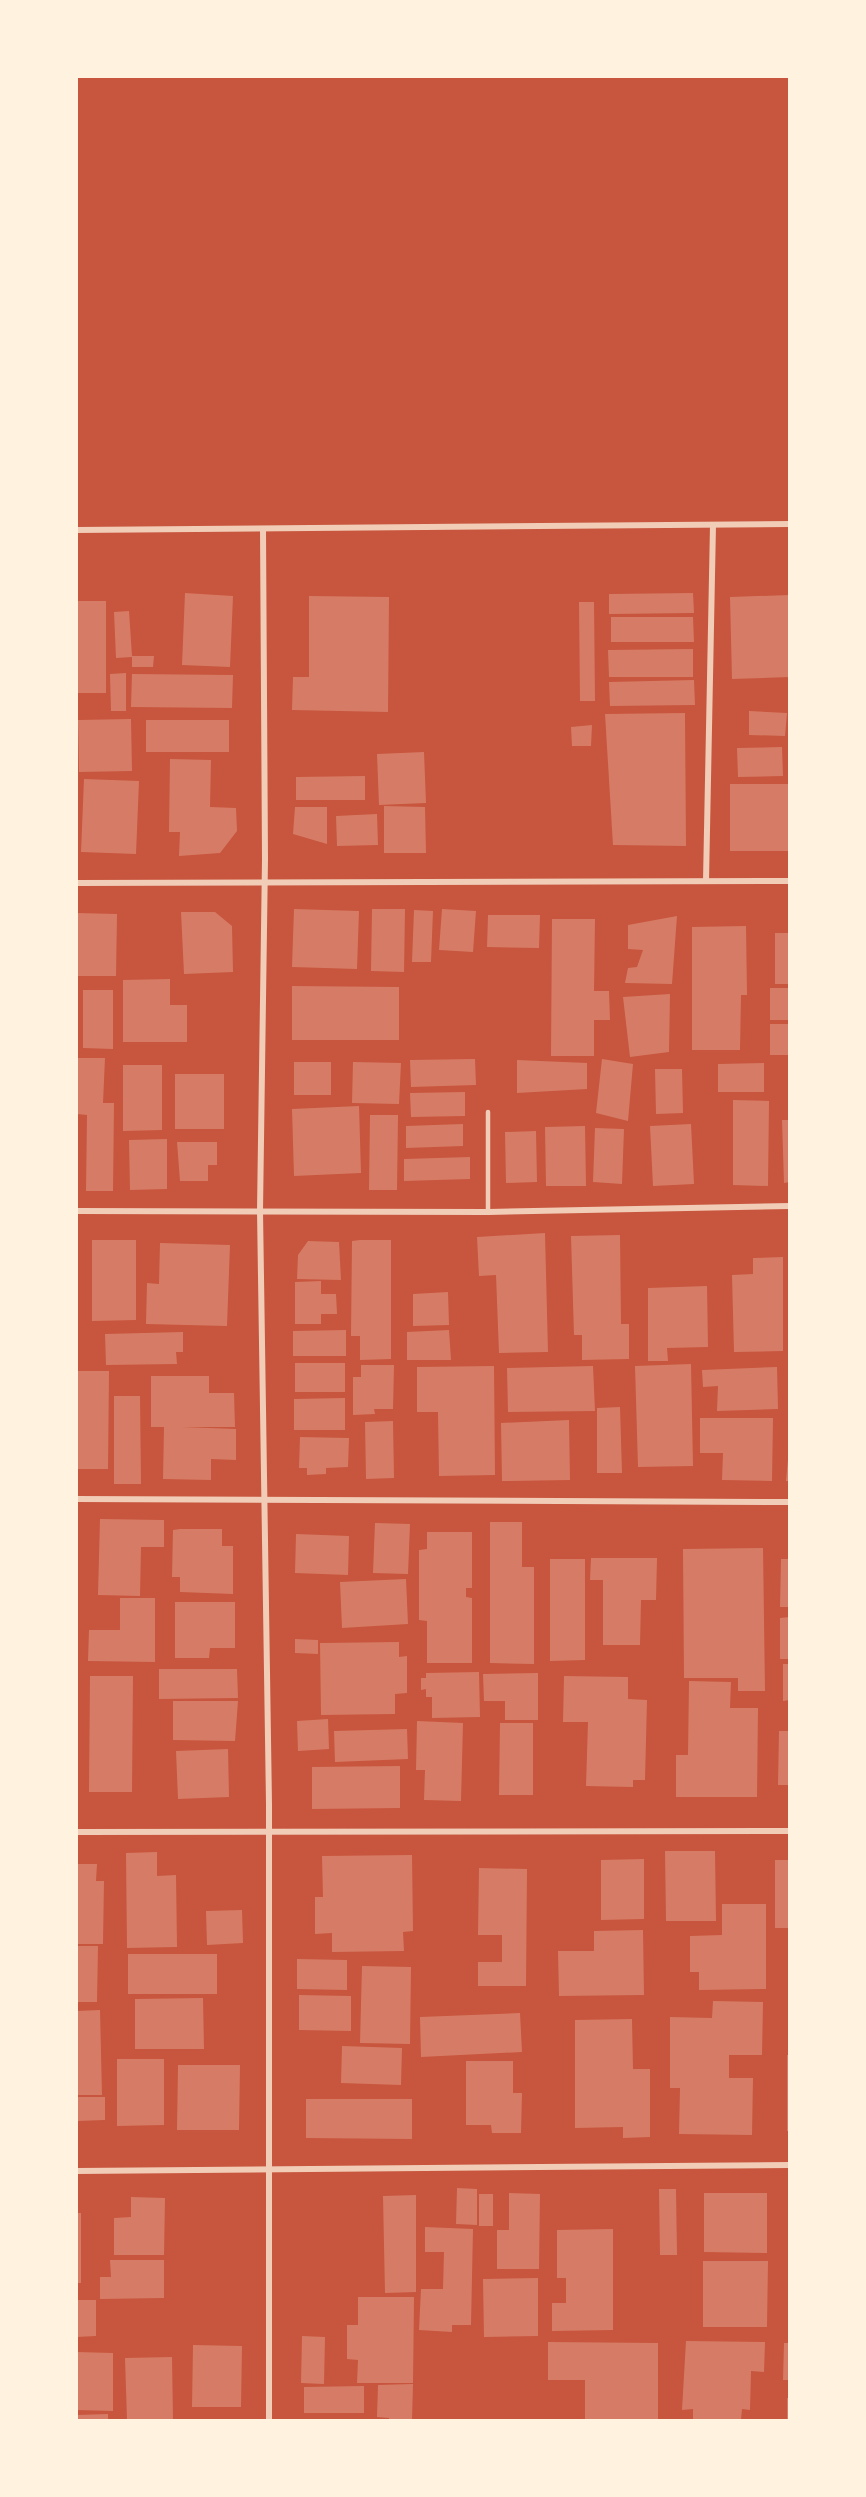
<svg xmlns="http://www.w3.org/2000/svg" width="866" height="2497" font-family="Commissioner,sans-serif">
<style>
.building{fill:#d67c66}
.lines{fill:none;stroke-linecap:round;stroke-linejoin:round}
.service{stroke:#f1ccb7;stroke-width:4.5}
.minor{stroke:#f1ccb7;stroke-width:6}
</style>
<rect width="100%" height="100%" fill="#c8553d"/>
<g class="building">
<polygon points="185,593 233,596 230,667 182,665"/>
<polygon points="693,593 694,613 609,614 609,594"/>
<polygon points="790,595 790,677 732,679 730,597"/>
<polygon points="309,596 389,597 388,712 292,710 293,677 309,677"/>
<rect x="76" y="601" width="30" height="92"/>
<polygon points="579,602 594,602 595,701 580,701"/>
<polygon points="129,611 132,656 154,656 153,667 132,667 132,657 116,658 114,612"/>
<polygon points="611,617 693,617 694,642 611,642"/>
<polygon points="693,649 693,677 609,677 608,650"/>
<polygon points="126,673 126,711 111,711 110,674"/>
<polygon points="132,674 233,675 232,708 131,707"/>
<polygon points="694,680 695,705 610,706 609,682"/>
<polygon points="749,711 787,713 785,736 749,735"/>
<polygon points="685,713 686,846 613,845 605,714"/>
<polygon points="131,719 132,771 79,772 78,720"/>
<rect x="146" y="720" width="83" height="32"/>
<polygon points="592,725 591,746 572,746 571,727"/>
<polygon points="782,747 783,776 738,777 737,748"/>
<polygon points="424,752 426,803 379,805 377,754"/>
<polygon points="170,759 211,760 210,807 236,808 237,831 220,853 179,856 180,832 169,832"/>
<polygon points="365,776 365,800 296,800 296,777"/>
<polygon points="84,779 139,781 136,854 81,852"/>
<rect x="730" y="784" width="60" height="67"/>
<polygon points="384,806 425,807 426,853 384,853"/>
<polygon points="295,807 327,807 327,844 293,834"/>
<polygon points="377,814 378,845 337,846 336,816"/>
<polygon points="294,909 359,911 357,969 292,967"/>
<polygon points="372,909 405,909 404,972 371,971"/>
<polygon points="442,909 476,911 473,952 439,950"/>
<polygon points="414,910 433,911 431,962 412,962"/>
<polygon points="181,912 215,912 232,926 233,972 184,974"/>
<polygon points="76,913 117,914 116,976 76,976"/>
<polygon points="488,915 540,915 539,948 487,947"/>
<polygon points="677,916 672,984 625,983 628,968 637,967 643,950 628,949 628,925"/>
<polygon points="552,919 595,919 594,991 609,991 610,1020 594,1020 594,1056 551,1056"/>
<polygon points="746,926 747,995 741,995 740,1050 692,1050 692,927"/>
<rect x="775" y="933" width="15" height="51"/>
<polygon points="170,979 170,1005 187,1005 187,1042 123,1042 123,980"/>
<polygon points="292,986 399,987 399,1040 292,1040"/>
<rect x="770" y="988" width="20" height="32"/>
<polygon points="83,990 113,990 113,1049 83,1048"/>
<polygon points="670,994 669,1052 630,1057 623,997"/>
<rect x="770" y="1024" width="20" height="31"/>
<polygon points="78,1058 105,1058 103,1103 114,1103 113,1191 86,1191 87,1115 77,1114"/>
<polygon points="475,1059 476,1085 411,1087 410,1060"/>
<polygon points="602,1059 633,1064 628,1121 596,1113"/>
<polygon points="517,1060 587,1063 587,1089 517,1093"/>
<rect x="294" y="1062" width="37" height="33"/>
<polygon points="353,1062 401,1063 399,1104 352,1103"/>
<polygon points="764,1063 764,1092 718,1092 718,1064"/>
<polygon points="123,1065 162,1065 162,1130 123,1131"/>
<polygon points="655,1069 682,1069 683,1113 656,1114"/>
<rect x="175" y="1074" width="49" height="55"/>
<polygon points="465,1092 465,1116 411,1117 410,1093"/>
<polygon points="733,1100 769,1101 768,1186 733,1185"/>
<polygon points="359,1106 361,1173 294,1176 292,1109"/>
<polygon points="370,1115 398,1115 397,1190 369,1190"/>
<polygon points="782,1120 790,1120 790,1182 784,1183"/>
<polygon points="463,1124 463,1146 406,1148 406,1126"/>
<polygon points="691,1124 694,1184 653,1186 650,1126"/>
<polygon points="585,1126 586,1186 546,1186 545,1127"/>
<polygon points="595,1128 624,1129 622,1184 593,1182"/>
<polygon points="536,1131 537,1182 506,1183 505,1132"/>
<polygon points="167,1139 167,1189 130,1190 129,1140"/>
<polygon points="177,1142 217,1142 217,1165 208,1165 208,1181 180,1181"/>
<polygon points="470,1157 470,1179 404,1181 404,1159"/>
<polygon points="545,1233 548,1352 499,1353 496,1275 479,1276 477,1237"/>
<polygon points="620,1235 621,1324 629,1324 629,1359 582,1360 582,1335 574,1335 571,1236"/>
<polygon points="92,1240 136,1240 136,1320 92,1321"/>
<polygon points="360,1240 391,1240 391,1359 360,1360 360,1336 351,1336 352,1241"/>
<polygon points="308,1241 339,1242 341,1280 297,1279 298,1255"/>
<polygon points="160,1243 230,1245 227,1326 146,1324 147,1283 159,1284"/>
<polygon points="783,1257 783,1351 734,1352 732,1275 753,1274 753,1258"/>
<polygon points="321,1281 321,1294 336,1294 337,1314 321,1314 321,1324 295,1324 295,1282"/>
<polygon points="707,1286 708,1347 667,1348 668,1361 648,1361 648,1288"/>
<polygon points="448,1292 449,1325 413,1326 413,1294"/>
<polygon points="346,1330 346,1356 293,1356 293,1331"/>
<polygon points="449,1330 451,1360 407,1360 407,1332"/>
<polygon points="183,1332 183,1352 176,1352 177,1364 106,1365 105,1334"/>
<rect x="295" y="1363" width="50" height="29"/>
<polygon points="691,1364 693,1466 638,1467 635,1366"/>
<polygon points="361,1365 394,1365 393,1409 374,1409 375,1414 353,1415 353,1377 361,1377"/>
<polygon points="494,1366 495,1475 439,1476 438,1412 417,1412 417,1367"/>
<polygon points="593,1366 595,1411 508,1412 507,1368"/>
<polygon points="777,1367 778,1409 717,1411 718,1386 703,1387 702,1370"/>
<polygon points="77,1371 109,1371 108,1469 76,1469"/>
<polygon points="151,1376 209,1376 209,1393 234,1393 235,1427 182,1427 236,1429 236,1460 211,1459 211,1480 163,1479 164,1427 151,1427"/>
<polygon points="114,1396 140,1396 141,1484 114,1484"/>
<polygon points="345,1398 345,1430 294,1430 294,1399"/>
<polygon points="620,1407 622,1473 597,1473 597,1408"/>
<polygon points="700,1418 773,1418 772,1481 722,1480 723,1453 700,1453"/>
<polygon points="569,1420 570,1480 502,1481 501,1423"/>
<polygon points="393,1421 394,1478 366,1479 365,1422"/>
<polygon points="300,1437 349,1438 348,1467 326,1468 326,1474 307,1475 307,1468 299,1468"/>
<polygon points="788,1459 790,1459 790,1481 786,1481"/>
<polygon points="100,1519 164,1520 164,1547 141,1547 140,1596 98,1595"/>
<polygon points="490,1522 522,1522 522,1567 534,1567 534,1664 490,1663"/>
<polygon points="375,1523 410,1524 408,1574 373,1573"/>
<polygon points="180,1529 222,1529 222,1546 233,1546 233,1594 180,1592 180,1577 172,1577 173,1530"/>
<polygon points="427,1532 472,1532 472,1588 466,1588 466,1597 472,1598 472,1663 427,1663 427,1621 419,1620 419,1550 427,1549"/>
<polygon points="296,1534 349,1536 348,1575 295,1573"/>
<polygon points="763,1548 765,1691 738,1691 738,1678 684,1678 683,1549"/>
<polygon points="591,1558 657,1558 656,1600 641,1600 640,1645 603,1645 603,1580 590,1580"/>
<polygon points="550,1559 585,1559 585,1660 550,1661"/>
<polygon points="781,1559 790,1559 790,1607 780,1607"/>
<polygon points="406,1579 408,1624 342,1628 340,1582"/>
<polygon points="120,1598 155,1598 155,1662 88,1661 89,1630 120,1630"/>
<polygon points="175,1602 235,1602 235,1648 210,1648 209,1658 175,1658"/>
<polygon points="790,1617 790,1659 780,1659 780,1618"/>
<polygon points="295,1639 318,1640 318,1654 295,1653"/>
<polygon points="399,1642 399,1657 407,1656 407,1693 395,1694 395,1714 321,1715 320,1643"/>
<polygon points="783,1664 790,1664 790,1700 783,1701"/>
<polygon points="159,1669 237,1669 238,1698 159,1699"/>
<polygon points="479,1672 480,1717 432,1718 432,1697 426,1697 426,1689 421,1690 421,1678 426,1678 426,1673"/>
<polygon points="538,1673 538,1720 505,1720 505,1701 484,1701 483,1674"/>
<polygon points="90,1676 133,1676 132,1792 89,1792"/>
<polygon points="564,1676 628,1677 628,1699 647,1700 645,1780 633,1780 633,1787 586,1786 588,1722 563,1722"/>
<polygon points="689,1681 731,1682 730,1708 758,1708 757,1797 676,1797 676,1755 688,1755"/>
<polygon points="173,1701 238,1701 235,1741 173,1740"/>
<polygon points="328,1719 329,1749 298,1751 297,1721"/>
<polygon points="417,1721 463,1723 461,1801 424,1800 425,1770 416,1770"/>
<polygon points="500,1723 533,1723 533,1795 499,1795"/>
<polygon points="407,1729 408,1759 335,1762 334,1731"/>
<polygon points="779,1731 790,1731 790,1785 778,1785"/>
<polygon points="228,1749 229,1797 178,1799 176,1751"/>
<polygon points="400,1766 400,1808 312,1809 312,1767"/>
<polygon points="665,1851 715,1851 716,1921 666,1921"/>
<polygon points="157,1852 157,1876 176,1875 177,1947 127,1948 126,1853"/>
<polygon points="412,1855 413,1931 403,1932 404,1951 332,1952 332,1933 315,1934 315,1897 323,1897 322,1856"/>
<polygon points="644,1859 644,1919 601,1920 601,1860"/>
<rect x="775" y="1860" width="15" height="68"/>
<polygon points="76,1864 97,1864 96,1881 104,1881 103,1944 76,1944"/>
<polygon points="479,1868 527,1869 526,1986 478,1986 478,1962 502,1962 502,1935 478,1935"/>
<polygon points="722,1904 766,1904 766,1989 699,1990 699,1972 690,1972 690,1936 722,1935"/>
<polygon points="242,1910 243,1943 207,1945 206,1911"/>
<polygon points="643,1930 644,1995 559,1996 558,1951 594,1951 594,1931"/>
<polygon points="76,1946 98,1946 97,2002 76,2002"/>
<rect x="128" y="1954" width="89" height="40"/>
<polygon points="297,1959 347,1960 347,1990 297,1989"/>
<polygon points="362,1966 411,1967 410,2044 360,2043"/>
<polygon points="299,1995 351,1996 351,2031 299,2030"/>
<polygon points="203,1998 204,2049 135,2049 135,1999"/>
<polygon points="713,2001 763,2002 762,2055 729,2055 729,2078 753,2078 752,2135 679,2134 680,2088 670,2088 670,2017 712,2018"/>
<polygon points="100,2010 102,2095 76,2095 76,2011"/>
<polygon points="520,2013 522,2052 421,2057 420,2017"/>
<polygon points="632,2019 633,2069 650,2069 650,2137 623,2138 623,2127 575,2128 575,2020"/>
<polygon points="342,2046 402,2048 401,2085 341,2083"/>
<rect x="787" y="2055" width="3" height="76"/>
<polygon points="117,2059 164,2059 164,2125 117,2126"/>
<polygon points="466,2061 513,2061 513,2093 522,2093 521,2133 492,2133 491,2125 466,2125"/>
<polygon points="178,2065 240,2065 239,2130 177,2130"/>
<polygon points="76,2097 105,2097 105,2120 77,2121"/>
<polygon points="306,2099 412,2099 412,2139 306,2138"/>
<polygon points="457,2188 477,2189 477,2225 456,2224"/>
<polygon points="659,2189 676,2189 677,2255 660,2255"/>
<polygon points="509,2193 540,2194 539,2269 497,2269 497,2230 509,2230"/>
<polygon points="704,2193 767,2193 767,2253 704,2252"/>
<rect x="479" y="2194" width="14" height="32"/>
<polygon points="416,2195 416,2292 385,2293 383,2196"/>
<polygon points="131,2197 165,2198 164,2255 114,2255 114,2218 131,2217"/>
<rect x="76" y="2213" width="5" height="70"/>
<polygon points="425,2227 473,2229 471,2325 452,2325 452,2332 419,2330 421,2289 443,2289 444,2252 425,2252"/>
<polygon points="613,2229 613,2330 552,2331 552,2303 566,2303 566,2278 557,2278 557,2230"/>
<polygon points="110,2260 164,2260 164,2298 100,2299 100,2277 111,2277"/>
<polygon points="703,2261 768,2261 767,2327 703,2327"/>
<polygon points="538,2278 538,2336 484,2337 483,2279"/>
<polygon points="358,2297 414,2297 413,2383 357,2383 358,2360 347,2359 347,2325 358,2325"/>
<polygon points="76,2300 96,2300 96,2336 76,2337"/>
<polygon points="302,2336 325,2337 324,2384 301,2383"/>
<polygon points="686,2341 765,2342 764,2372 751,2371 750,2410 742,2409 741,2420 693,2420 693,2409 682,2410"/>
<polygon points="548,2342 658,2343 658,2420 585,2420 585,2380 548,2380"/>
<polygon points="784,2343 790,2343 790,2380 783,2380"/>
<polygon points="193,2345 242,2346 241,2407 192,2407"/>
<polygon points="76,2352 113,2353 113,2411 76,2410"/>
<polygon points="172,2357 173,2420 127,2420 125,2358"/>
<polygon points="413,2384 412,2420 389,2420 389,2418 377,2417 378,2385"/>
<polygon points="364,2386 364,2413 304,2413 304,2387"/>
<rect x="787" y="2398" width="3" height="22"/>
<polygon points="108,2414 108,2420 76,2420 76,2415"/>
</g>
<g class="lines">
<polyline class="service" points="488,1212 488,1112"/>
<g class="minor">
<polyline points="76,530 790,524"/>
<polyline points="263,530 265,859 260,1211 269,1804 269,2420"/>
<polyline points="706,881 713,525"/>
<polyline points="76,883 790,881"/>
<polyline points="76,1211 488,1212 790,1206"/>
<polyline points="76,1499 790,1502"/>
<polyline points="76,1832 790,1831"/>
<polyline points="76,2171 790,2165"/>
</g>
</g>
<rect width="866" height="2497" fill="none" stroke="#fff3e0" stroke-width="156"/>
</svg>
